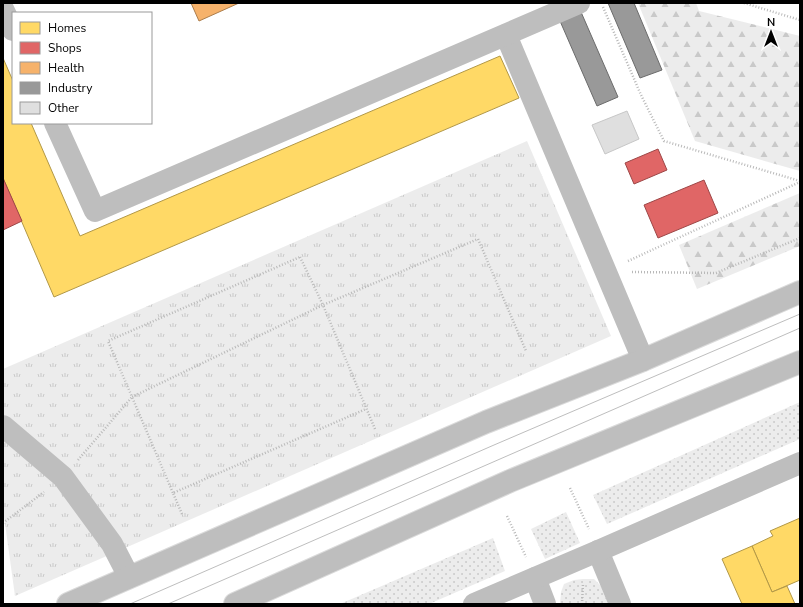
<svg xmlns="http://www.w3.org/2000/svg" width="803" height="607" font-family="'Nunito Sans',sans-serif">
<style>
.grass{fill:url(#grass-dots)}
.forest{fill:url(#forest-firs)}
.park{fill:url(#park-tufts)}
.homes{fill:#ffd966;stroke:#b29847}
.shops{fill:#e06666;stroke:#9d4747}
.health{fill:#f6b26b;stroke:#ac7d4b}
.industry{fill:#999;stroke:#6b6b6b}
.building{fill:#dfdfdf;stroke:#c7c7c7}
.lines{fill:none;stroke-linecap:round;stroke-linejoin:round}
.highway-casing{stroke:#dbdbdb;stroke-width:24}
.path{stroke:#b9b9b9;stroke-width:2.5;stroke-dasharray:1 2;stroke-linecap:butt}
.minor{stroke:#bebebe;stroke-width:22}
.highway{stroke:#bebebe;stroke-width:22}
.tram{stroke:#bebebe;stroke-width:1}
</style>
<defs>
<pattern id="grass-dots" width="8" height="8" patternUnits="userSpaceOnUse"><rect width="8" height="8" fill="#ececec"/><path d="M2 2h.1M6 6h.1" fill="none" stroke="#c9c9c9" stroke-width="1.8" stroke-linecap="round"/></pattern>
<pattern id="forest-firs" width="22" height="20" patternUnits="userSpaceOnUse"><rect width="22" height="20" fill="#ececec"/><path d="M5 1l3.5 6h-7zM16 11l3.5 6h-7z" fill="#c9c9c9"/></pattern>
<pattern id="park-tufts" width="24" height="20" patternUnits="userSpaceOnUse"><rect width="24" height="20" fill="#ececec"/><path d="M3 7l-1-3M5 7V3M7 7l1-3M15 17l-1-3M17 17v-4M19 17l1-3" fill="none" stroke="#c9c9c9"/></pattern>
</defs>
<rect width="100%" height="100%" fill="#fff"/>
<g class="grass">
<polygon points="800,402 800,439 607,524 593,495"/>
<polygon points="566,512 580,543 545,559 531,529"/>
<polygon points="493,538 505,571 429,604 340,604"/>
<polygon points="583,579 594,579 601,586 608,604 560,604 561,592 564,584 574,580"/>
</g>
<g class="forest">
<polygon points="638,3 696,3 699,11 800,36 800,171 695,141"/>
<polygon points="800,193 800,246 697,289 679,245"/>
</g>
<polygon class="park" points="527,141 611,336 15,596 3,509 3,369"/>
<g class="homes">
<polygon points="500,56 519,98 54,297 3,178 3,58 13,81 13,123 31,123 80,236"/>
<polygon points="800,518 800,580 772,592 752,546 773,536 770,531"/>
<polygon points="752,546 772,592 787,586 795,604 742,604 722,559"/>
</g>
<g class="shops">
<polygon points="658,149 667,170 634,184 625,163"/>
<polygon points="3,178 22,221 3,230"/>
<polygon points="704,180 718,213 658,238 644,205"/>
</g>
<polygon class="health" points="191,3 239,3 199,21"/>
<g class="industry">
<polygon points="608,3 634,3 662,70 640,78"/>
<polygon points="581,12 618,97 597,106 560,21"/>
</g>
<polygon class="building" points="627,111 639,139 605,154 592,125"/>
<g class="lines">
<g class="highway-casing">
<g id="highway">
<polyline points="68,604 486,422 643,360 800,292"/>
<polyline points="235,604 510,481 800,362"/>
</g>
</g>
<g class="path">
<polyline points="744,3 800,20"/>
<polyline points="603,7 641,95 664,141 800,181"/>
<polygon points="300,257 323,305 132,397 108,341"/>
<polyline points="628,261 800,182"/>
<polyline points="632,272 716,273 800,238"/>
<polyline points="375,429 323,305 478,239 526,351"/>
<polyline points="78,460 132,397 173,493"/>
<polyline points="570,488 589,529"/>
<polyline points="182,514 173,493 366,409"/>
<polyline points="507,516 526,557"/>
<polyline points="3,523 44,492"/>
<polyline points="582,604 583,584"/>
</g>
<g class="minor">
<polyline points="3,9 13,30"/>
<polyline points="506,35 643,360"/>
<polyline points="55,123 95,211 579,3"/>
<polyline points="3,426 63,477 112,544 129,577"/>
<polyline points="598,551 620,604"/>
<polyline points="535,578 545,604"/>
<polyline points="474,604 598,551 800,463"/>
</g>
<use href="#highway" class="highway"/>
<g class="tram">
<polyline points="130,604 494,445 800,314"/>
<polyline points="168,604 800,328"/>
</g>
</g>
<rect width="803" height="607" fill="none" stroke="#000000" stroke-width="8"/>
<rect x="12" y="12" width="140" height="112" fill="#ffffff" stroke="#999999"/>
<rect x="20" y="22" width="20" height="12" fill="#ffd966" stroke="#999999"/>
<text x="48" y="32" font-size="12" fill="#000000">Homes</text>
<rect x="20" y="42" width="20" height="12" fill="#e06666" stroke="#999999"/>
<text x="48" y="52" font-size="12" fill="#000000">Shops</text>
<rect x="20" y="62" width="20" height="12" fill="#f6b26b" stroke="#999999"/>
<text x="48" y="72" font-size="12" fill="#000000">Health</text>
<rect x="20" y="82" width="20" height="12" fill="#999999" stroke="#999999"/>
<text x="48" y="92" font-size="12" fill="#000000">Industry</text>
<rect x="20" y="102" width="20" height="12" fill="#dfdfdf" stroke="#999999"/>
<text x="48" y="112" font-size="12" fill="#000000">Other</text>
<g transform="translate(771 32)" stroke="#ffffff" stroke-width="3" paint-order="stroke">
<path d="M0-3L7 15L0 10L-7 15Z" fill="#000000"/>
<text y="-6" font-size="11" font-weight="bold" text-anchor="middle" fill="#000000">N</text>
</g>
</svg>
